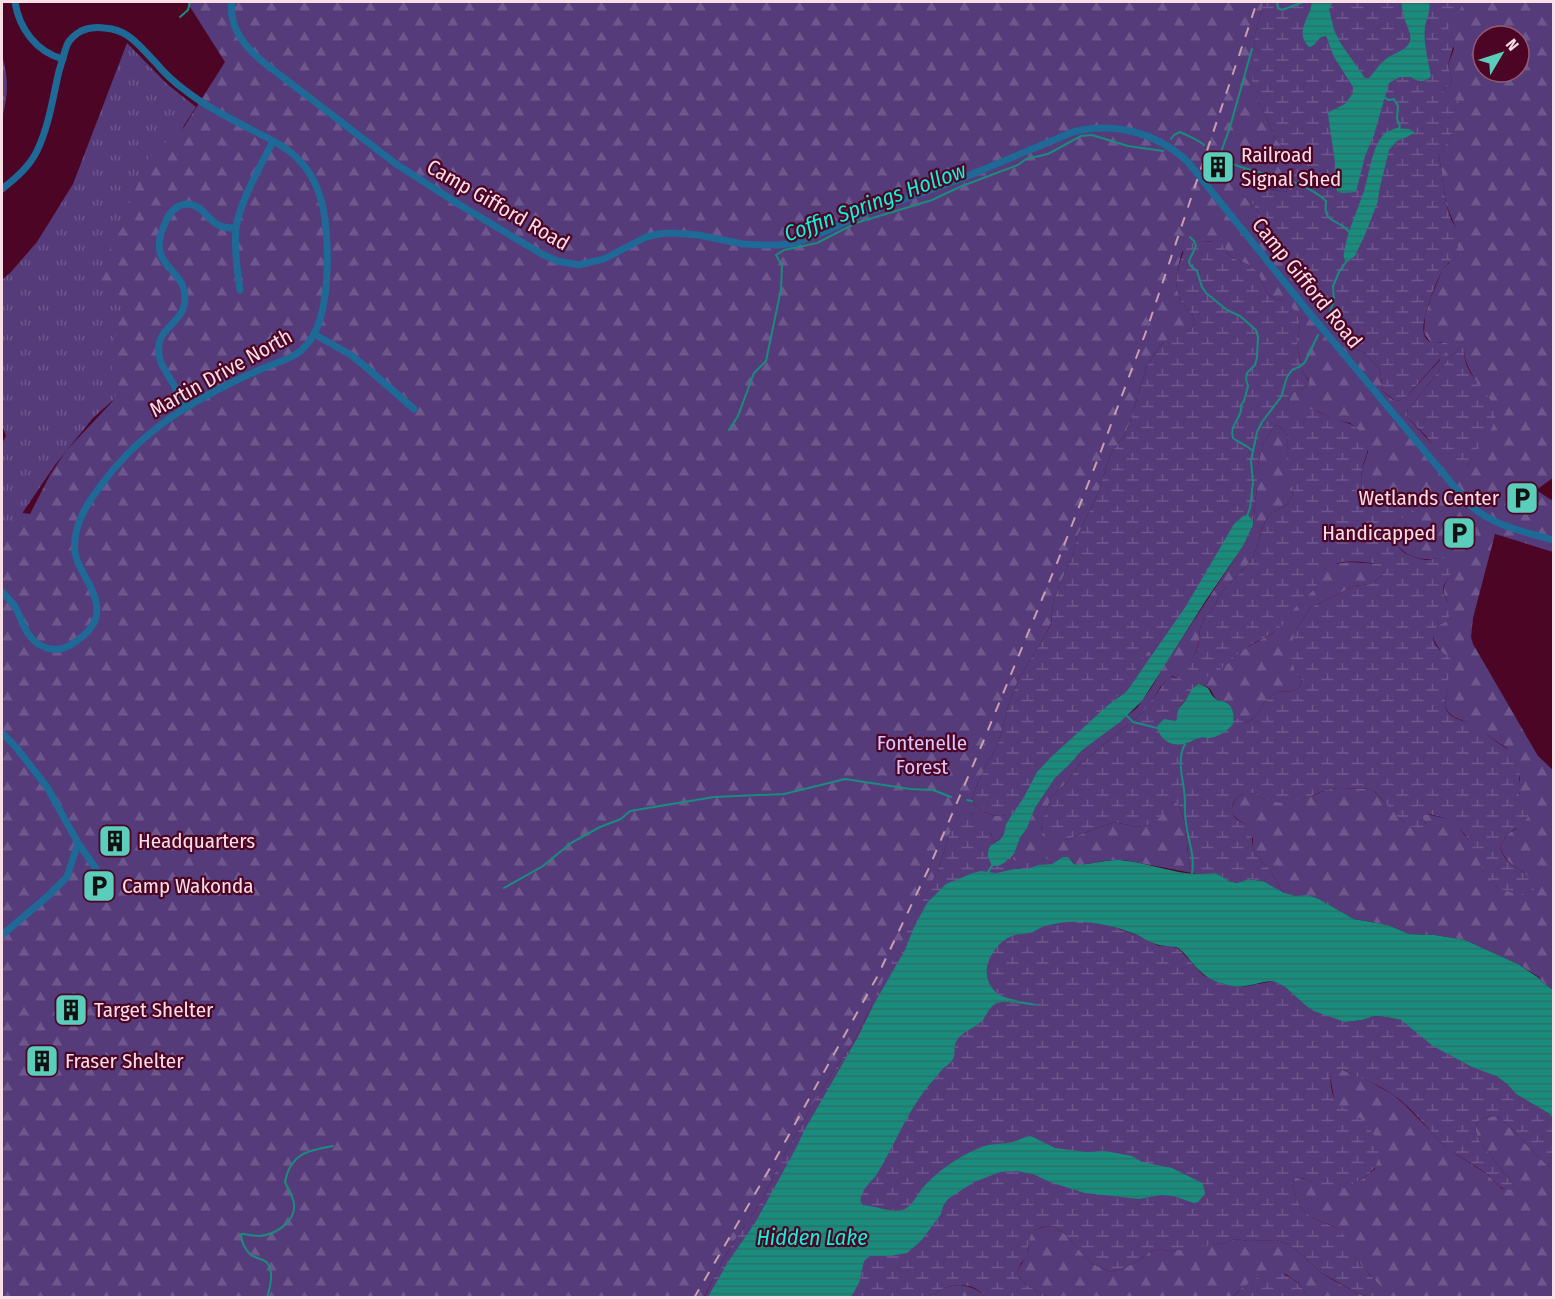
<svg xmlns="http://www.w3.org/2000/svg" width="1555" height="1299" font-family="'Fira Sans Condensed',sans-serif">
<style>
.grass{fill:url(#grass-tufts)}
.forest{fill:url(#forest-firs);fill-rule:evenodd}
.wetland{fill:url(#wetland-marsh);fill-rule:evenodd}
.water{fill:url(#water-rules)}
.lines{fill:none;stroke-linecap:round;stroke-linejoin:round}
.stream{stroke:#198c7d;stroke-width:2}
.street{stroke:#1e6996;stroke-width:7}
.rail{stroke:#c7a0ae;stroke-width:2;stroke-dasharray:10 10;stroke-linecap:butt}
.labels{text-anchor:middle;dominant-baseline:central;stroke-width:4.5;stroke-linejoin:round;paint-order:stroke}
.poi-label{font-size:21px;fill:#f9dee5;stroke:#4d0525;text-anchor:start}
.street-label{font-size:21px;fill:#f9dee5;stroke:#4d0525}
.park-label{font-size:21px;fill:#d9c6fd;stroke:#4d0525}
.water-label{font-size:22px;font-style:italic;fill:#0cf4d9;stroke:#4d0525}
</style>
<defs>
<pattern id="grass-tufts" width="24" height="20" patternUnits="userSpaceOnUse" patternTransform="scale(1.5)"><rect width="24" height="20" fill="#553b7a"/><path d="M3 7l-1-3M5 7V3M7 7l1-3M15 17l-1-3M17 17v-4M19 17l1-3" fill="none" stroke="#6e578d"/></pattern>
<pattern id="forest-firs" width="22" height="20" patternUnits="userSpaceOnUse" patternTransform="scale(1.5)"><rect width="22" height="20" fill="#553b7a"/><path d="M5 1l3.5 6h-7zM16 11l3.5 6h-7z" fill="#6e578d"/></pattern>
<pattern id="wetland-marsh" width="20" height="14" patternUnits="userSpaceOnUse" patternTransform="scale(1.5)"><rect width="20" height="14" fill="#553b7a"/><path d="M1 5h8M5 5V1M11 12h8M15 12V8" fill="none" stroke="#6e578d"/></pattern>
<pattern id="water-rules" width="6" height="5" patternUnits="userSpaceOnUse" patternTransform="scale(1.5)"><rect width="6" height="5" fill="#198c7d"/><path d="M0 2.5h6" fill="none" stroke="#2a7269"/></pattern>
</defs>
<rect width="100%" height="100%" fill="#4d0525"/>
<g class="grass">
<polygon points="127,43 167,84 196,107 149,179 127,268 131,384 93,418 55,465 2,543 2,443 6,436 2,424 2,280 11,272 37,242 73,184"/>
<path d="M2,56C9,78 8,96 2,118Z"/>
</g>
<g class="forest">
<path d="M187,2H1264L1255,34L1254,61L1255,95L1266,116L1274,137L1293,160L1295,167L1293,174L1296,186C1286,199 1268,187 1256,182L1242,195L1251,202L1260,215L1274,243L1283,264L1290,269L1308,298L1316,308L1325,315L1329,320L1332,329L1348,346L1365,353L1380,370L1383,391L1393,400L1399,401L1407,396L1440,360L1442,342L1436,343L1430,342L1424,333L1425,316L1431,297L1443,269L1449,263L1456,228L1446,204L1439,155L1452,134L1442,91L1451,84L1452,79L1448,65L1454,49L1447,27L1462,5L1463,2H1553L1554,477L1536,490L1553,501V552L1495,534L1473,618L1471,637L1473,644L1538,756L1553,770V990L1542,982L1539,977L1518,964L1465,940L1435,935L1409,934L1388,925L1354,919L1319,899L1307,896H1296L1284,894L1270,870L1256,855L1253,848V839L1246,824L1238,820L1232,813V807L1237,797L1245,793H1254L1265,800L1273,801L1313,796L1325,790L1337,788L1372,789L1404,822L1428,826L1422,818V815L1426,814L1448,819L1456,823L1471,844L1484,871L1497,887L1526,873C1513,866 1503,860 1500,845L1509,833L1516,829L1520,796L1518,788L1520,778L1507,748L1491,738L1480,728L1454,717L1448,712L1445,706L1448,686L1447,679L1450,670C1447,664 1445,657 1441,651C1434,641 1426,630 1443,623L1448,601C1435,585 1456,579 1449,561C1441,556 1434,560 1426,559C1413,559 1399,551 1394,540C1387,524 1403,518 1413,511L1414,508L1394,502L1384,503L1365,496L1362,488L1361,479L1362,469L1368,452L1362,435L1356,428L1350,423L1334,419L1317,411L1303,409H1291L1288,406C1288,385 1299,395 1309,384V380L1303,373L1297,346L1300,325L1298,316L1283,300L1275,299L1267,293L1257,271L1251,266L1233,258L1228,254L1224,246C1204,237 1200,241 1182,252L1177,271L1176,284L1180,300L1193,316L1194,323L1192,328L1187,332L1164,342L1159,347L1146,368L1130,422L1125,434L1111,453L1098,493L1077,537L1073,554L1056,594L1053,604L1051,623L1046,634L1019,678L1009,703L1002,731L997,746L984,769L974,792L972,801C981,814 998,820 1013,813C1007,824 1005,836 994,843L991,834L971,813L959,816L948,838L938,870L857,1036L818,1095L776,1170L764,1197L731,1246L715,1275L704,1297H2V541L16,512L30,514L50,475L66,451L112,402L117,393C115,385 113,377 112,370C110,345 119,321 128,299L95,284L149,157L184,127L225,62ZM1483,36H1519V72H1483ZM1460,347L1464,348C1464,362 1470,370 1477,383C1483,396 1488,409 1494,422C1486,438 1474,451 1467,467L1436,448L1408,418L1407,410L1413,404L1450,357Z"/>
<path d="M1275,425C1295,431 1285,450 1288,464C1290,474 1295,485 1292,496C1287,510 1272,508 1266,520C1259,533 1259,550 1249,563C1243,571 1234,578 1227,586C1221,593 1217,601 1212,609C1209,614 1204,618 1202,624C1198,631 1200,639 1198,646C1195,654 1191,660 1187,666L1221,669L1244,649L1273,633L1286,620L1294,608L1314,589L1321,572L1327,567L1333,564L1350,562L1381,564L1384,566V572L1381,576L1371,584L1354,586L1310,608L1294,633L1293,642L1295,672L1302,680L1300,687C1293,692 1287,692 1278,691C1274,694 1269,697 1266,701C1258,709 1259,718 1245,723L1237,719L1233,720C1231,702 1231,707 1218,700C1213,697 1213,692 1209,688C1204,684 1197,684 1191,683C1184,681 1178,678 1172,676C1158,685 1155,699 1144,711L1079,765L1067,782L1051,797L1041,826L1043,832L1049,838L1065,840L1114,822L1138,827L1148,825L1172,802L1177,803C1191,824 1184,851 1192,873L1124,860H1111L1080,865L1074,864L1071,860L1173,1196L708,1298L996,873L1059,856L1026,864H1020L1011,858L1014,854L1020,838L1027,828L1035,808L1055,778L1071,763L1081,751L1137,708L1152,687L1163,667L1243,546L1253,525L1257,486V470L1263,443Z"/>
<polygon points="1161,643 1127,691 1113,701 1149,650"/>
<path d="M1340,1069L1365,1079L1392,1094L1404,1104L1445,1146L1460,1157L1487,1174L1502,1189L1514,1186L1479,1140C1470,1123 1480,1116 1497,1116C1518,1131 1532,1155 1553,1169V1297H1309L1298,1283L1286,1274L1238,1291L1233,1297H1051C1038,1291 1022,1286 1017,1272C1020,1265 1025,1260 1027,1254C1029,1249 1029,1244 1029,1239C1032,1227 1044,1227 1054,1226L1065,1234L1091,1263L1110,1272L1124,1268L1140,1260L1149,1252L1159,1249L1170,1251L1224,1243L1235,1239L1249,1241L1277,1240L1288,1244L1296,1250L1320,1272L1333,1280L1357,1293L1365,1296H1375L1380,1286C1372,1277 1363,1268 1356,1258C1349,1247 1347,1240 1338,1230C1334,1226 1328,1224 1322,1222C1300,1213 1298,1204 1292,1183L1295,1178H1301L1309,1180L1325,1189H1342L1362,1179L1375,1169L1334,1099L1330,1075L1334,1070Z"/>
<path d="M960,1285C970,1287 979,1289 985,1297L930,1298C938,1289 948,1286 960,1285Z"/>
</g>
<g class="wetland">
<path d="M1264,2H1463L1459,13L1448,27L1454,43L1448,65L1452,79L1451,84L1442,91L1460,103C1456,128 1453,135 1439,155L1446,204L1451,219L1456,228L1458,248C1454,255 1450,261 1445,267C1437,277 1420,322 1424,334C1425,338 1427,340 1430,342L1447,343L1448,350L1407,396L1399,401L1394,400L1383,391L1380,370L1365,353L1348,346L1332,329L1329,320L1325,315L1316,308L1308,298L1290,269L1283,264L1274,243L1260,215L1251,202L1242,195L1237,189L1238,183L1245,180C1259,183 1286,200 1296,186L1293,174L1295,167L1293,160L1274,137L1266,116L1255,95L1252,87L1255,34Z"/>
<path d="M1201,241L1220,242L1224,246L1228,254L1233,258L1251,266L1257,271L1267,293L1275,299L1283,300L1291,306L1298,316L1300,325L1297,346L1303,373L1309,381V384C1299,395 1288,386 1288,406C1295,412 1301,407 1310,409C1316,410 1322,414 1328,416C1347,424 1360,422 1367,446C1368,452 1367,454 1365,459C1360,472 1360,484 1365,496C1371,499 1378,503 1384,503C1397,504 1401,499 1414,508V511C1402,519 1385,524 1396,542C1397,544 1398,547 1401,550C1405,555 1419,559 1426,560C1433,560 1443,555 1449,561C1459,571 1443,580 1443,590C1443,596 1449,602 1451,606C1451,611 1450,616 1447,620C1442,626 1445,621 1439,625C1431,630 1432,641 1437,647C1441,652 1448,656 1452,660L1453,666C1447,674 1449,679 1448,688C1447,695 1443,705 1447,711C1454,722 1471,721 1481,728C1484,731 1487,735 1491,738C1498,744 1507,747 1513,754C1523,767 1518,777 1519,790C1519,799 1525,808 1528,817L1525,822L1509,833L1500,845C1505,873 1531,864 1534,890C1528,896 1524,896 1517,894C1510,892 1501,890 1495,885C1473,865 1473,825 1441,817C1434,815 1429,813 1422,815V818L1428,826L1427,831C1406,833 1386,801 1372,789L1337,788L1325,790L1305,799L1282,803L1265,800L1254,793H1245L1237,797L1232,806V813L1237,820L1246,824L1251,831L1253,848L1256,855L1270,870L1284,894L1263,881L1248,879L1237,883L1229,881L1216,873L1204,875L1192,873C1184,851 1191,823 1177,803L1172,802L1161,817L1148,825L1138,827L1114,822L1065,840H1056L1049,838L1043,832L1041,825L1051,797L1067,782L1079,765L1144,711L1169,676L1198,684L1194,687L1185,701L1181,705L1177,719L1175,721L1172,744H1185L1201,737L1207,738L1233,724V720L1237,718L1245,723C1259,718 1258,709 1266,701C1269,697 1274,694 1278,691C1287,692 1293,692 1300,687L1302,680L1295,672L1290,654L1294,633L1310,608L1354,586L1371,584L1381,576L1384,572V566L1381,564C1364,562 1341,558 1326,568C1319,573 1320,581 1315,588C1310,595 1301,601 1295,608C1290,613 1287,621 1281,626C1272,636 1257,640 1246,648C1229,659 1204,696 1186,666C1191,660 1195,654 1198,647C1200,639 1198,631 1202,624C1204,618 1209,614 1212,609C1217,601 1221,593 1227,586C1234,578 1243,571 1249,563C1259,550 1259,534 1266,520C1272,508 1287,510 1292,496C1295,485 1289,475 1287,464C1285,450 1295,431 1275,425L1263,443L1257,470V486L1253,525L1243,546L1206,600L1142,701L1120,722L1081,751L1071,763L1055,778L1035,808L1027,828L1020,838L1014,854L1011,858C1024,871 1046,855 1063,857L1067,923H1102L1137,935L1159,946H1172L1180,950L1203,975L1223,984L1243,987L1273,981L1285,987L1305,1005L1345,1022L1362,1020L1375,1016L1386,1017L1401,1020L1463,1062L1496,1076L1507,1084L1516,1094L1548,1113L1553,1118V1169C1532,1155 1518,1131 1497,1116C1480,1116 1470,1123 1479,1140L1514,1186L1513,1189C1501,1193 1496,1181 1487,1174C1474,1164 1458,1157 1445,1146C1427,1129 1412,1107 1392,1094C1380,1086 1367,1080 1354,1075C1345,1071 1338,1065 1330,1075C1331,1085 1331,1098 1339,1105C1344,1109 1351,1111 1355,1114C1377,1131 1392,1161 1363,1178C1358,1181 1339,1192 1334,1192C1320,1191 1311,1176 1295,1178L1292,1183C1298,1204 1300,1213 1322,1222C1330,1225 1336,1227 1342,1233C1349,1241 1351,1250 1356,1258C1363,1268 1372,1277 1380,1286L1382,1291L1380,1295L1375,1296H1365L1357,1293L1320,1272L1296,1250L1288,1244L1277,1240L1249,1241L1235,1239L1224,1243L1182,1250L1170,1251L1159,1249L1149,1252L1140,1260L1124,1268L1110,1272L1091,1263L1065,1234L1054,1226L1042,1227L1035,1230L1030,1236L1027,1257L1021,1263L1017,1272C1022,1286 1038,1291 1051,1297H985C972,1279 944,1283 930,1298H704L715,1275L731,1246L764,1197L776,1170L818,1095L857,1036L867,1016L883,980L938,870L948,838L955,823L959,816L965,811C977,814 992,831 994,843C1005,836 1006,824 1012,814C997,819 981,814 972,801L974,792L984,769L997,746L1002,731L1009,703L1019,678L1046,634L1051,624L1053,604L1056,594L1073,554L1077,537L1098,493L1111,453L1125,434L1130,422L1146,368L1159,347L1164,342L1170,338L1187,332L1192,328L1194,323L1193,316L1180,300L1176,284L1177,271L1185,247L1193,242ZM1159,644L1127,691L1115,700L1145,656L1150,650Z"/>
<path d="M1460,347H1464C1464,355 1465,363 1469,370C1477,386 1501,403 1494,423C1488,439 1474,451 1467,467L1462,469L1455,468L1446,462L1426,436L1408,418L1407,410L1413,404L1450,357Z"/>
<path d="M1276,1272C1292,1275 1300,1285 1309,1297H1233C1242,1286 1261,1273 1276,1272Z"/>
</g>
<g class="water">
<path d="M1312,2H1333L1329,9L1334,30L1341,44L1365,78H1369C1375,72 1378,65 1385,60C1393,52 1414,50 1410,34C1407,24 1401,13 1402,2H1429C1431,11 1427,17 1425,26C1423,42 1428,60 1431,76C1426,83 1417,82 1411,77H1400L1389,83L1374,135L1365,156L1356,192L1343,193L1338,192L1334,185L1335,163L1328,114L1329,112L1345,104L1353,93V87L1334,57L1326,36C1316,36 1318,46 1309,47C1294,31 1310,19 1312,2Z"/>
<path d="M1396,128L1409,129L1415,132L1407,137L1397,141L1389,150L1379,191L1378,201L1367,230L1355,256L1349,261L1346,262C1344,258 1343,258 1344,253C1347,232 1357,212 1364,191C1369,176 1372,146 1384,134C1387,131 1392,130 1396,128Z"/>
<polygon points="1248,515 1253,521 1253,525 1243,546 1206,600 1142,701 1120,722 1081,751 1071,763 1055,778 1035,808 1027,828 1020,838 1014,854 1004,863 998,866 992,866 988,857 988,851 990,846 1000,840 1004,834 1006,824 1024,797 1037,772 1050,758 1107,706 1127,691 1186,606 1234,524 1243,516"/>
<path d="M1198,684C1213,687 1207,692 1216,699C1222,703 1219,699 1225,702C1234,706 1234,716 1233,724C1228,731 1218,737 1209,738C1206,738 1202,737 1200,738C1195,739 1191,742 1187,743C1173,748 1161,741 1157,728L1158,725L1164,719L1175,721L1177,719C1178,707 1179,709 1185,701C1190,694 1190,689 1198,684Z"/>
<path d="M1063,857H1068L1074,864C1089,866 1104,859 1120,860C1146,862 1177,875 1202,874C1206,874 1211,873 1216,873L1229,881L1237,883L1248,879L1263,881L1284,893L1296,896L1307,895L1319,899L1354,919L1388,925L1409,934L1435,935L1465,940L1518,964L1539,978L1542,982L1553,990V1118L1548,1113L1516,1094L1507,1084L1496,1076L1472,1067L1433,1046L1401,1020L1386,1017L1375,1016L1362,1020L1345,1022L1314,1011L1305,1005L1285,987L1273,981C1253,982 1246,991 1224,984C1211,981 1202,974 1194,965C1189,959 1184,952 1178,948C1171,945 1163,947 1156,944C1148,942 1142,937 1135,934C1107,923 1075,917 1045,926C1041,927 1037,930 1033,932C1027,934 1021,934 1015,935C1003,938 994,949 989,960C983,974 989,992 1004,997C1016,1001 1029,1002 1040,1005C1029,1007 1004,998 995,1004C989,1007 986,1017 981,1022C973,1029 961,1032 956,1042C953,1047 956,1054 953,1059C950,1065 943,1067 940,1072C935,1078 930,1084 925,1090C905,1117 894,1146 877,1174C872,1181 863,1188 861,1197C860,1202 860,1201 863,1205C876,1206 892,1214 905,1209C912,1206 920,1190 926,1184C942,1168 963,1153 985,1146C994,1143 1004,1144 1013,1142C1019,1140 1024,1137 1031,1136L1055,1148L1087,1152L1105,1151L1132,1156L1142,1162L1172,1168L1202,1183L1204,1188L1205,1194L1198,1202L1194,1203L1173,1196L1160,1195L1139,1199L1085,1193L1050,1182L1033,1174L1016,1171L1000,1172L974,1182L948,1199L943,1206L941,1214L921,1241L907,1253L890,1256H870L864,1261L859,1283L851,1297H708L728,1262L755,1223L796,1148L804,1131L858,1037L874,1004L905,950L914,927L927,903L946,884L973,873L981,871L996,873L1015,869H1028L1038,865L1052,864Z"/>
</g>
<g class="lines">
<g class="stream">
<polyline points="1277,2 1278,8 1282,10 1303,2"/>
<polyline points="180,17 188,10 190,2"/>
<polyline points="1385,98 1389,100 1394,99 1398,106 1397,119 1400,126 1399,128"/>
<path d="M1171,139L1174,135L1180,132C1188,136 1197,139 1204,145"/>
<path d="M1213,153C1221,157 1229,163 1238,166C1267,176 1303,179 1326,201C1326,205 1325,208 1326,212C1328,222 1343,223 1349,232"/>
<polyline points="1220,155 1230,127 1252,49"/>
<path d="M1190,237L1194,241L1196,246L1189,261L1190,265L1197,271L1202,287L1206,293L1227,310L1240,316L1256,330L1258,337L1257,357L1255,365L1247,373L1246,379L1248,386L1244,401L1241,405C1243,419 1229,423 1233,438C1239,443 1247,445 1253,451"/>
<polyline points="1327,322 1328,316 1334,301 1333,286 1339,272 1346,262"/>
<polyline points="729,430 738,416 754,373 766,361 781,289 782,266 776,255 784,250 817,243 856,223 932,200 962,186 1018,165 1026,159 1048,154 1081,136 1092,135 1128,146 1163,151"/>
<polyline points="1247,516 1250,508 1253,482 1251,461 1257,432 1262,422 1281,397 1287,377 1292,370 1301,366 1305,362 1318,335"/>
<polyline points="1127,716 1133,722 1157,728"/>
<path d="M1185,744C1177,759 1182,774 1184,790C1186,801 1184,812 1186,823C1188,840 1195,855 1192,873"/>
<polyline points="967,800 972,801"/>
<polyline points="988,872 993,864"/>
<polyline points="504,888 543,866 571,843 600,827 621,819 630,811 714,797 784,794 845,779 910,789 933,790 951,797"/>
<path d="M267,1298C270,1287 274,1274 268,1264C264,1258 256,1259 251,1255C245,1250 241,1241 241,1234C247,1234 253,1236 259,1236C275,1235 296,1222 294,1204C293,1196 288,1189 285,1182C290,1154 308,1150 333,1146"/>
</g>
<g class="street">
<path d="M15,2C19,28 36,52 63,59"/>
<path d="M232,2C228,27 245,47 263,62L396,164L460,205L540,253L557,261L579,265L604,259L646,237L659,234L672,233L698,235L743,244L761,245H779L795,243L826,231L860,215L958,180L1073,132C1114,121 1157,133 1188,162L1302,304L1468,503C1490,525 1524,532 1554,540"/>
<path d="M2,189C16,178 29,167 37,151C49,126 53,97 59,71C62,62 64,52 68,43C71,38 76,34 81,31C88,28 97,27 104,28C129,29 140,47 156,63C165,74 175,83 186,91C208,108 233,120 258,133C272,140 286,147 297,158C321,181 326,213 327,245C328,274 327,318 309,342C298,357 285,359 269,366C258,370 248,375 237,380C181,407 135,437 99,488C85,506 72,529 75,553C77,563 82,571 87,580C103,608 101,626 72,644C55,655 37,648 27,632C22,623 19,613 14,605C10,600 6,596 2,592"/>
<path d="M240,290C237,270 234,248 236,228C241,198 260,168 273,141"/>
<polyline points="314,334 351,355 367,368 414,409"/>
<path d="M187,408L161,363C149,326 185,327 185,298C185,265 142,268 167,219C171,210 179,204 188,204C202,205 207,219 218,225C224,228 230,228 236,228"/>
<polyline points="2,733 15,746 47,787 78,843 106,883"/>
<polyline points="2,935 48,896 67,877 78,843"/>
</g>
<polyline class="rail" points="694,1298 776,1158 877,977 928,870 983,742 1057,563 1101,451 1147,329 1257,2"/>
</g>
<defs>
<g id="building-square" transform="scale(1.725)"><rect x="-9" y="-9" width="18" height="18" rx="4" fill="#5bcebb" stroke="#4d0525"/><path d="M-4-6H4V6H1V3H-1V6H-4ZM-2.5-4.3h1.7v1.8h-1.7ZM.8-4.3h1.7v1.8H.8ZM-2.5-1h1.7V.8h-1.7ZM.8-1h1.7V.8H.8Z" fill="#111"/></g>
<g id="parking-square" transform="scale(1.725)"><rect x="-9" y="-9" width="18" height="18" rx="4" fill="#5bcebb" stroke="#4d0525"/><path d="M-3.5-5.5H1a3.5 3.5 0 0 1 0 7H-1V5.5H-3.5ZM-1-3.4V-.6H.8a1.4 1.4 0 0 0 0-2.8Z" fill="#111"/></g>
</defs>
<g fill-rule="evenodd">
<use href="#building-square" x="1218" y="167"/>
<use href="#parking-square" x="1522" y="498"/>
<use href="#parking-square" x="1459" y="533"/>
<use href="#building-square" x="115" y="841"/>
<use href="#parking-square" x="99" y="886"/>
<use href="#building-square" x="71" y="1010"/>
<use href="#building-square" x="42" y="1061"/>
</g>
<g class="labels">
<g class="poi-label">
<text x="1241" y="155">Railroad<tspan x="1241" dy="24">Signal Shed</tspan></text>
<text x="1499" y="498" text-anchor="end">Wetlands Center</text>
<text x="1436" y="533" text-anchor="end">Handicapped</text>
<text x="138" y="841">Headquarters</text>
<text x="122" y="886">Camp Wakonda</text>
<text x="94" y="1010">Target Shelter</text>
<text x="65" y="1061">Fraser Shelter</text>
</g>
<g class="street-label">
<text transform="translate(498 205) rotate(30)">Camp Gifford Road</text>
<text transform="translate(1307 283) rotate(51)">Camp Gifford Road</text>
<text transform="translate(221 373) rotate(-29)">Martin Drive North</text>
</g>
<g class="park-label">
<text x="922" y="743">Fontenelle<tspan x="922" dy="24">Forest</tspan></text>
</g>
<g class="water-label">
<text transform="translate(875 202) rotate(-20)">Coffin Springs Hollow</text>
<text x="812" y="1237">Hidden Lake</text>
</g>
</g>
<rect width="1555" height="1299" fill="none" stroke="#f9dee5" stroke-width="6"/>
<g transform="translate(1501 54) rotate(51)"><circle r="28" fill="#4d0525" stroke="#925c72" stroke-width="1.5"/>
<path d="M0-4.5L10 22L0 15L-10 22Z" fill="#5bcebb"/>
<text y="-9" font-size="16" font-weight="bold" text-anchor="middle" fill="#f9dee5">N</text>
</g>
</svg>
